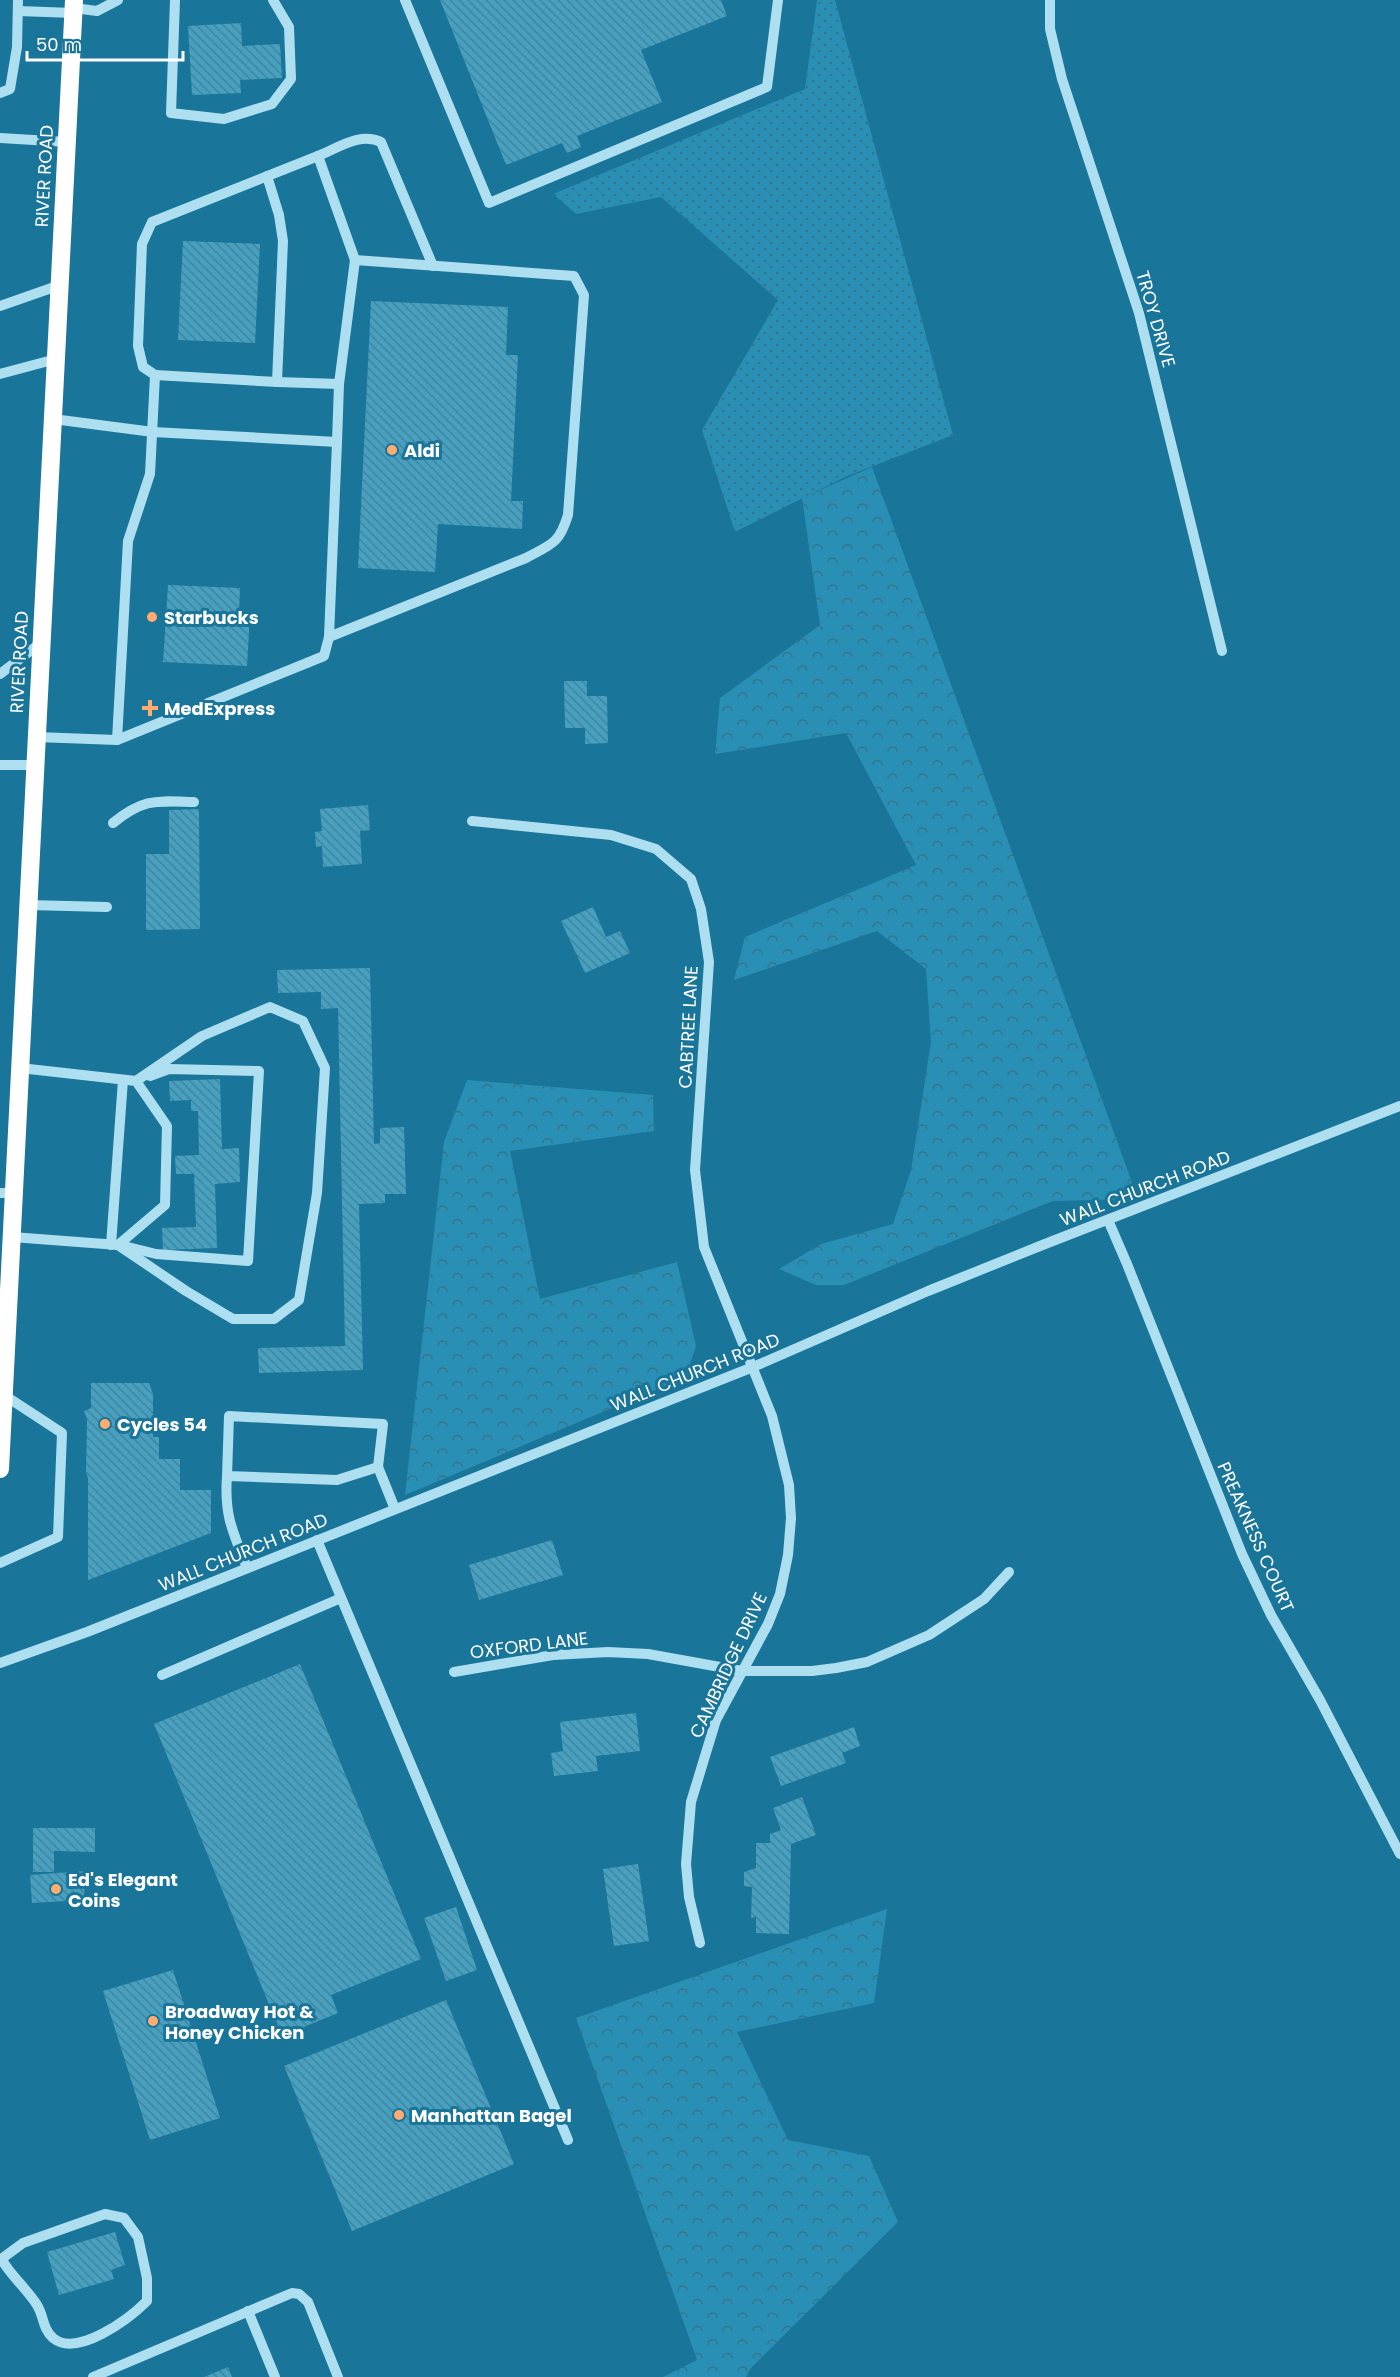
<svg xmlns="http://www.w3.org/2000/svg" width="1400" height="2377" font-family="Poppins,sans-serif">
<style>
.grass{fill:url(#grass-dots)}
.forest{fill:url(#forest-crowns)}
.building{fill:url(#building-back-hatch)}
.lines{fill:none;stroke-linecap:round;stroke-linejoin:round}
.minor{stroke:#aedff1;stroke-width:10}
.highway{stroke:#fff;stroke-width:18}
.poi-dot{fill:#ffac6e;stroke:#197599;stroke-width:2}
.labels{text-anchor:middle;dominant-baseline:central;stroke-width:6;stroke-linejoin:round;paint-order:stroke}
.street-label{font-size:18px;fill:#fff;stroke:#197599}
.poi-label{font-size:18px;font-weight:bold;fill:#fff;stroke:#197599;text-anchor:start}
</style>
<defs>
<pattern id="grass-dots" width="8" height="8" patternUnits="userSpaceOnUse" patternTransform="scale(1.5)"><rect width="8" height="8" fill="#298fb5"/><path d="M2 2h.1M6 6h.1" fill="none" stroke="#37748b" stroke-width="1.8" stroke-linecap="round"/></pattern>
<pattern id="forest-crowns" width="20" height="18" patternUnits="userSpaceOnUse" patternTransform="scale(1.5)"><rect width="20" height="18" fill="#298fb5"/><path d="M2 6a3 3 0 1 1 6 0M12 15a3 3 0 1 1 6 0" fill="none" stroke="#37748b"/></pattern>
<pattern id="building-back-hatch" width="6" height="6" patternUnits="userSpaceOnUse" patternTransform="scale(1.5)"><rect width="6" height="6" fill="#46a0c1"/><path d="M-1 5l2 2M0 0l6 6M5-1l2 2" fill="none" stroke="#488398"/></pattern>
</defs>
<rect width="100%" height="100%" fill="#197599"/>
<polygon class="grass" points="817,0 835,0 953,435 845,477 735,532 702,430 778,300 661,197 576,214 553,194 805,89"/>
<g class="forest">
<polygon points="872,467 1138,1199 1053,1201 844,1285 816,1285 779,1269 821,1244 893,1224 911,1170 931,1042 926,969 877,931 734,980 745,937 916,865 846,733 715,754 720,698 820,625 802,498"/>
<polygon points="467,1080 653,1095 654,1131 510,1151 540,1299 677,1262 696,1346 686,1377 405,1495 444,1142"/>
<polygon points="887,1909 874,2003 737,2032 788,2140 869,2156 898,2222 750,2369 746,2377 663,2377 697,2360 576,2018"/>
</g>
<g class="building">
<polygon points="440,0 721,0 727,16 641,50 662,102 577,136 581,147 567,153 562,143 506,165"/>
<polygon points="241,23 242,46 280,44 282,78 240,80 241,93 192,95 188,26"/>
<polygon points="183,241 260,244 255,343 178,340"/>
<polygon points="371,301 508,307 506,355 518,355 511,501 523,501 522,529 438,524 435,572 358,568"/>
<polygon points="168,585 240,588 239,613 250,614 247,666 163,662"/>
<polygon points="564,681 587,681 587,696 607,696 608,743 585,744 585,728 565,728"/>
<polygon points="368,805 370,830 360,831 362,864 323,867 322,846 316,847 315,832 322,831 320,809"/>
<polygon points="199,809 200,929 146,930 146,854 169,854 169,810"/>
<polygon points="593,907 606,937 620,931 630,953 585,973 561,921"/>
<polygon points="370,968 374,1144 380,1143 380,1128 404,1127 406,1194 385,1194 385,1203 359,1204 363,1370 259,1373 258,1348 345,1346 338,1008 321,1009 321,992 278,993 277,970"/>
<polygon points="220,1079 222,1149 239,1148 240,1182 215,1184 217,1248 163,1250 162,1228 196,1227 194,1174 176,1174 175,1156 199,1155 198,1111 191,1111 191,1100 170,1101 169,1081"/>
<polygon points="91,1383 149,1383 153,1394 153,1437 159,1437 159,1459 180,1459 180,1490 211,1490 211,1533 88,1580 88,1478 86,1472 87,1419 84,1411 91,1408"/>
<polygon points="552,1540 563,1575 479,1600 469,1565"/>
<polygon points="300,1664 421,1959 331,1995 338,2013 282,2036 154,1724"/>
<polygon points="636,1713 640,1751 596,1756 598,1771 554,1776 551,1753 563,1751 560,1722"/>
<polygon points="854,1727 860,1746 842,1753 846,1763 781,1786 770,1757"/>
<polygon points="802,1797 816,1835 791,1844 789,1934 756,1933 756,1917 751,1918 752,1887 744,1886 744,1872 756,1868 756,1843 770,1843 770,1834 781,1830 773,1808"/>
<polygon points="33,1828 95,1828 95,1852 54,1851 54,1872 33,1872"/>
<polygon points="638,1864 649,1941 614,1946 603,1869"/>
<polygon points="83,1871 85,1900 32,1903 30,1875"/>
<polygon points="456,1907 477,1970 446,1981 424,1918"/>
<polygon points="173,1970 220,2118 150,2140 103,1991"/>
<polygon points="446,2000 514,2164 352,2231 284,2066"/>
<polygon points="115,2232 125,2265 111,2270 114,2279 59,2295 47,2252"/>
<polygon points="228,2367 232,2377 204,2377"/>
</g>
<g class="lines">
<g class="minor">
<polyline points="175,0 171,113 224,119 272,104 291,79 289,27 273,0"/>
<polyline points="405,0 489,203 767,87 778,0"/>
<polyline points="1050,0 1050,29 1062,79 1139,313 1222,651"/>
<polyline points="74,8 97,11 118,0"/>
<polyline points="18,11 74,13"/>
<polyline points="0,93 10,89 17,47 18,0"/>
<polyline points="0,138 67,142"/>
<path d="M318,156C338,148 360,132 381,142L433,266"/>
<polyline points="267,176 279,215 283,241 277,382"/>
<polyline points="0,306 60,285"/>
<polyline points="0,374 56,359"/>
<polyline points="155,375 277,382 339,384 355,260"/>
<polyline points="337,442 339,384"/>
<polyline points="0,674 42,642"/>
<polyline points="36,737 117,740 324,656 329,637 337,442 153,432 53,419"/>
<path d="M117,740L128,541L150,474L155,375L143,367L138,346L142,244L152,222L318,156L355,260L574,276L584,295L568,515C559,544 552,544 526,558L329,637"/>
<polyline points="0,765 35,765"/>
<polyline points="472,821 611,835 656,849 691,879 701,909 709,962 695,1170 704,1247 772,1416 789,1485 791,1518 788,1555 780,1594 768,1624 716,1720 691,1802 686,1864 689,1897 700,1943"/>
<path d="M113,823C144,798 156,801 194,802"/>
<polyline points="28,905 107,907"/>
<polyline points="0,1193 14,1193"/>
<polyline points="1108,1220 1127,1264 1242,1554 1271,1615 1320,1700 1400,1854"/>
<polyline points="12,1237 118,1245 165,1205 167,1126 136,1081 20,1068"/>
<polyline points="111,1245 123,1080"/>
<polyline points="118,1245 186,1291 233,1319 274,1319 299,1300 317,1193 325,1068 303,1021 270,1007 202,1036 136,1081"/>
<polyline points="124,1246 156,1254 248,1261 259,1071 169,1069 150,1076"/>
<polyline points="378,1467 383,1424 229,1416 227,1476 337,1480 378,1467 395,1509"/>
<path d="M227,1476C224,1516 233,1532 247,1568"/>
<polyline points="317,1540 568,2140"/>
<polyline points="0,1563 58,1537 62,1433 4,1395"/>
<polyline points="0,1663 87,1632 753,1367 928,1291 1045,1244 1400,1106"/>
<polyline points="454,1672 553,1655 608,1652 648,1654 742,1671 812,1671 836,1668 867,1662 929,1635 984,1599 1009,1572"/>
<polyline points="162,1675 341,1598"/>
<path d="M0,2260L23,2243L105,2214L124,2218L138,2237L147,2278V2301C129,2319 77,2358 53,2338C42,2328 44,2316 37,2305C27,2289 12,2277 2,2260"/>
<polyline points="248,2311 275,2377"/>
<polyline points="93,2377 292,2293 299,2294 308,2302 338,2377"/>
</g>
<polyline class="highway" points="0,1469 74,0"/>
</g>
<g class="poi-dot">
<circle cx="392" cy="450" r="6"/>
<circle cx="152" cy="617" r="6"/>
<path d="M147 699h6v6h6v6h-6v6h-6v-6h-6v-6h6z"/>
<circle cx="105" cy="1424" r="6"/>
<circle cx="56" cy="1889" r="6"/>
<circle cx="153" cy="2021" r="6"/>
<circle cx="399" cy="2115" r="6"/>
</g>
<g class="labels">
<g class="street-label">
<text transform="translate(44 176) rotate(-87)">RIVER ROAD</text>
<text transform="translate(1156 319) rotate(74)">TROY DRIVE</text>
<text transform="translate(19 662) rotate(-87)">RIVER ROAD</text>
<text transform="translate(688 1027) rotate(-87)">CABTREE LANE</text>
<text transform="translate(1145 1188) rotate(-21)">WALL CHURCH ROAD</text>
<text transform="translate(695 1372) rotate(-22)">WALL CHURCH ROAD</text>
<text transform="translate(1256 1537) rotate(66)">PREAKNESS COURT</text>
<text transform="translate(243 1552) rotate(-22)">WALL CHURCH ROAD</text>
<text transform="translate(529 1645) rotate(-7)">OXFORD LANE</text>
<text transform="translate(728 1665) rotate(-65)">CAMBRIDGE DRIVE</text>
</g>
<g class="poi-label">
<text x="404" y="450">Aldi</text>
<text x="164" y="617">Starbucks</text>
<text x="164" y="708">MedExpress</text>
<text x="117" y="1424">Cycles 54</text>
<text x="68" y="1879">Ed's Elegant<tspan x="68" dy="21">Coins</tspan></text>
<text x="165" y="2011">Broadway Hot &amp;<tspan x="165" dy="21">Honey Chicken</tspan></text>
<text x="411" y="2115">Manhattan Bagel</text>
</g>
</g>
<path d="M27 51v9h156v-9" fill="none" stroke="#ffffff" stroke-width="3"/>
<text x="36" y="51" font-size="18" fill="#ffffff" stroke="#197599" stroke-width="4.5" paint-order="stroke">50 m</text>
</svg>
